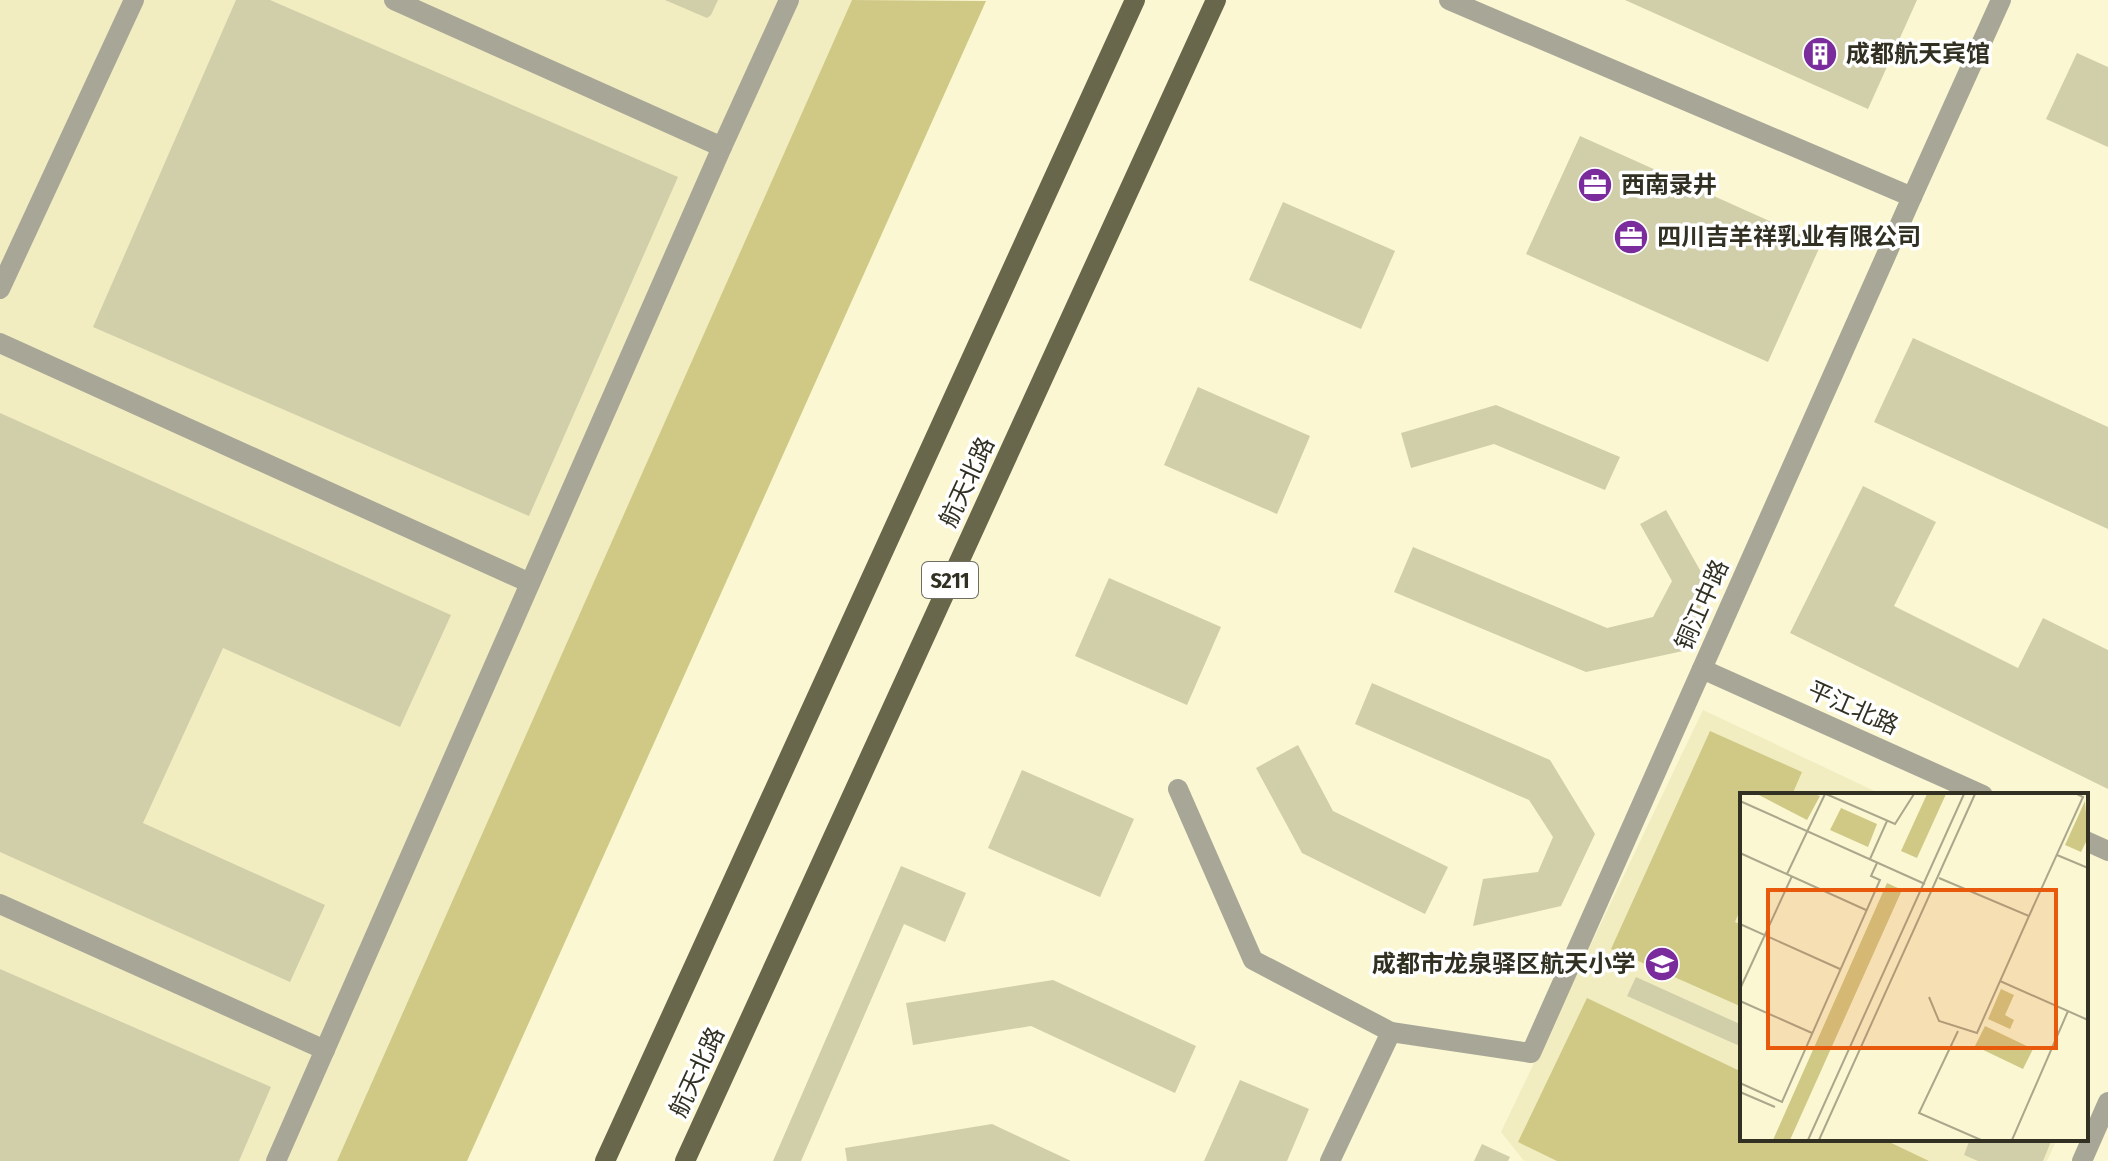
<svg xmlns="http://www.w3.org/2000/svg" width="2108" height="1161" font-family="'Fira Sans Condensed','Noto Sans SC',sans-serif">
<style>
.built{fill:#f1edc0}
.green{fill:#d0c986}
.building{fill:#d1ceaa}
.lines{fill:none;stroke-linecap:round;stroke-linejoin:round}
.service{stroke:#a8a697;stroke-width:20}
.minor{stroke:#a8a697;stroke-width:20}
.tertiary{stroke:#a8a697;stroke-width:20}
.primary{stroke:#68664b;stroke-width:20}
.labels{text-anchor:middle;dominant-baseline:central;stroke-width:7;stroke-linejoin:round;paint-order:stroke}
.shield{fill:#fff;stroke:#6f6e64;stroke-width:2}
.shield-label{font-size:22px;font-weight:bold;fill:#313022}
.poi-label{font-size:24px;font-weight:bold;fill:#313022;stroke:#fff;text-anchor:start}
.street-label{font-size:24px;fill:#313022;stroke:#fff}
.inset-road{fill:none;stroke:#aaa78c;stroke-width:2}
.view{fill:#e8590c;fill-opacity:0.15;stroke:#e8590c;stroke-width:4}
.inset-edge{fill:none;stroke:#313022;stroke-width:4}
</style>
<rect width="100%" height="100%" fill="#faf7d2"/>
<g class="built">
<polygon points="0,0 852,0 337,1161 0,1161"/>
<polygon points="1703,710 1883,795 1742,795 1742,1139 2057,1139 2047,1161 1524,1161 1501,1132"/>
</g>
<g class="green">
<polygon points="852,0 986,1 467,1161 337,1161"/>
<polygon points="1710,731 1802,772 1792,795 1742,795 1742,905 1735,922 1742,925 1742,1007 1611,949"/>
<polygon points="1587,998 1742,1072 1742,1139 1883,1139 1929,1161 1557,1161 1518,1142"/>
</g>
<g class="building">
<polygon points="236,0 270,0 678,177 529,516 93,327"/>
<polygon points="665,0 718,0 711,15 707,18"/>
<polygon points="1625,0 1917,0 1868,109"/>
<polygon points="2077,53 2108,67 2108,147 2046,119"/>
<polygon points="1580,136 1821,244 1768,362 1526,254"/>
<polygon points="1283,202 1395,251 1361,329 1249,280"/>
<polygon points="1913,338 2108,427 2108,529 1874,422"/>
<polygon points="1198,387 1310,436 1277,514 1164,465"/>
<polygon points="1496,405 1620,457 1605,490 1494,444 1411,468 1401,433"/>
<polygon points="0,413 451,615 400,727 223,648 143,823 325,905 290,982 0,852"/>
<polygon points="1863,486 1936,522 1894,606 2018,668 2043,618 2108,650 2108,789 1790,633"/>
<polygon points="1666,510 1709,586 1683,651 1586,672 1394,592 1413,547 1607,628 1653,617 1672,581 1640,524"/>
<polygon points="1109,578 1221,627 1187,705 1075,656"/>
<polygon points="1372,683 1550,760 1595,834 1561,906 1473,926 1483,879 1538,872 1553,837 1529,800 1355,724"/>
<polygon points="1298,745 1333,811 1448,867 1425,914 1302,853 1256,768"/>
<polygon points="1022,770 1134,819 1100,897 988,848"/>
<polygon points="901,866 966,893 945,942 904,924 801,1161 773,1161"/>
<polygon points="0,969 271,1087 239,1161 0,1161"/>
<polygon points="1636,977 1742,1025 1742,1047 1627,996"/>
<polygon points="1053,980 1196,1046 1175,1093 1031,1026 913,1045 906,1003"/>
<polygon points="1240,1080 1309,1109 1287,1161 1204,1161"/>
<polygon points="992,1124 1071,1161 847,1161 845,1148"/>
<polygon points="1970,1139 2052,1139 2043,1161 1978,1161 1964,1155"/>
<polygon points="1482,1144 1510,1157 1508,1161 1474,1161"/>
</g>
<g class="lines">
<g class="service">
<polyline points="394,0 722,147"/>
<polyline points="0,289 134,0"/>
<polyline points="0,343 530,583"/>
<polyline points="0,904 325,1050"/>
<polyline points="276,1161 722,147 789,0"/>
</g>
<g class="minor">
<polyline points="1912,197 2001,0"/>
<polyline points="1702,669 1983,795"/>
<polyline points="2086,841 2108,851"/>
<polyline points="1330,1161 1391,1032"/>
<polyline points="2082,1161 2108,1102"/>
</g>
<polyline class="tertiary" points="1178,789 1253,960 1391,1032 1531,1053 1912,197 1449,0"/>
<g class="primary">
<polyline points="605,1161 1135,0"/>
<polyline points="685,1161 1216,0"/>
</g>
</g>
<defs>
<g id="building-disc" transform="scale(1.8)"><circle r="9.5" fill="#7a2c9d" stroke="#fff"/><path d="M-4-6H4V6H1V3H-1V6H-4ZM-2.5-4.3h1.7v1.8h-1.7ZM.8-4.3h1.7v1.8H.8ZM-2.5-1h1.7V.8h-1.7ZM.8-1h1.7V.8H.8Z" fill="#fff"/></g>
<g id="office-disc" transform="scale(1.8)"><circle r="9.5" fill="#7a2c9d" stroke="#fff"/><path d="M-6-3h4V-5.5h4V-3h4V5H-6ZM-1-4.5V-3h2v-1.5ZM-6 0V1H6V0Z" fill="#fff"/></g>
<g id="school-disc" transform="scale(1.8)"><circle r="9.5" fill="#7a2c9d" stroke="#fff"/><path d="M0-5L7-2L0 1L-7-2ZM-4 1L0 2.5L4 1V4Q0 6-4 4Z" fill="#fff"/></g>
</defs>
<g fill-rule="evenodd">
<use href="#building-disc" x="1820" y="54"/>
<use href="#office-disc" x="1595" y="185"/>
<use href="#office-disc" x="1631" y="237"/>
<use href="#school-disc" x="1662" y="964"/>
</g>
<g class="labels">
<rect class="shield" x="922" y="562" width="56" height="36" rx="6"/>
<g class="shield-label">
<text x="950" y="580">S211</text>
</g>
<g class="poi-label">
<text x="1846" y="54">成都航天宾馆</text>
<text x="1621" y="185">西南录井</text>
<text x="1657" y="237">四川吉羊祥乳业有限公司</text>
<text x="1636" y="964" text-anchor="end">成都市龙泉驿区航天小学</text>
</g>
<g class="street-label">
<text transform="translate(967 482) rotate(-65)">航天北路</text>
<text transform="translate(1702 605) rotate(-66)">铜江中路</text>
<text transform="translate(1853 708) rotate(24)">平江北路</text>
<text transform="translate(697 1072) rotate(-65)">航天北路</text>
</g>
</g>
<g transform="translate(1740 793)">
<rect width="348" height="348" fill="#faf7d2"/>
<path d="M17,1H74L80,3L67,27ZM187,1H206L177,65L161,58ZM345,8L348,45L341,59L325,52ZM101,15L137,31L128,54L90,37ZM147,90L162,97L50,347H33ZM261,196L274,202L265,222L274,227L270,236L248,226ZM245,233L293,256L283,276L235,253Z" fill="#d0c986"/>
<path class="inset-road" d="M86,1L155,31L174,1M0,8L185,91M0,60L126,117M317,62L348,75M130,66L147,28M47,81L85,1M289,123L343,4L337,1M0,131L100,176M260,188L348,227M0,196L52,83M189,204L199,228L237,240L289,123L199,85M0,208L72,240M218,238L179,320L241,347M0,290L42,309L140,87L131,83L137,70M0,299L35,314M68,347L224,1M79,347L235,1M272,347L328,218"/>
<path class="view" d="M28,97H316V255H28Z"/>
<rect width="348" height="348" class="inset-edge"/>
</g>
</svg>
